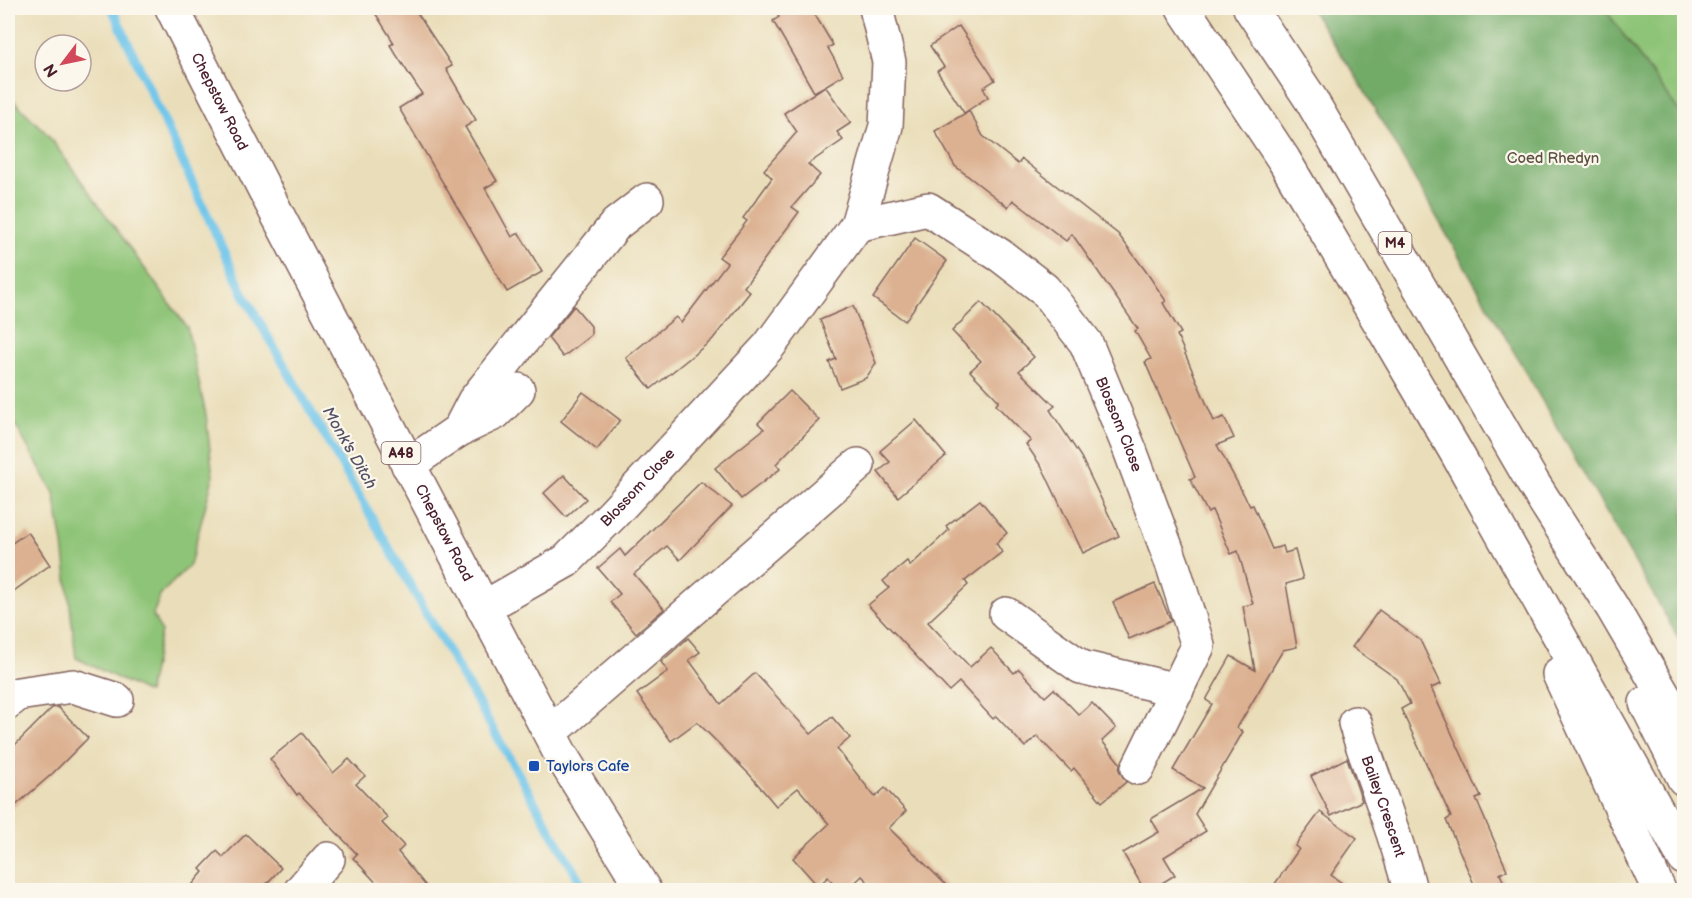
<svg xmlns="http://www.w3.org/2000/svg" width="1692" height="898" font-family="'Balsamiq Sans',sans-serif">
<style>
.green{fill:#8ec477;stroke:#6c7251;stroke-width:1.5}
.forest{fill:#72aa68;stroke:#5e644a;stroke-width:1.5}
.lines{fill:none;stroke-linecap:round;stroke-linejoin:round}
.stream{stroke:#6cc4ea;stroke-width:9}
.building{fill:#dcb191}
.minor-casing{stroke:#82625d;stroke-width:36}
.major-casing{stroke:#82625d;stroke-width:36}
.highway-casing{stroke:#82625d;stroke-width:36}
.minor{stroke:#fff;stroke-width:33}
.major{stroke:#fff;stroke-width:33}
.highway{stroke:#fff;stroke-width:33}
.transit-dot{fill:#1a4fb4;stroke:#fbf7ec;stroke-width:2}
.labels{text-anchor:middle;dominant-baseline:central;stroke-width:4.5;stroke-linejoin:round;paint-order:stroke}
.shield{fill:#fbf7ec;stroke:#7f6065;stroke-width:1.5}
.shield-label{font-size:14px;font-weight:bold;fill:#4a1f2b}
.street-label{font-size:15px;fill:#4a1f2b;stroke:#fbf7ec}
.park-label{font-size:15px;fill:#5e5142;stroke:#fbf7ec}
.transit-label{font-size:15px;fill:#164399;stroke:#fbf7ec;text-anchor:start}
.water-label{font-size:16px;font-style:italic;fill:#545164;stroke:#fbf7ec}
</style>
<rect width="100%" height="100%" fill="#fbf7ec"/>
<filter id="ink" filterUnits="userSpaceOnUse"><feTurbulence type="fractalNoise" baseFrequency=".0167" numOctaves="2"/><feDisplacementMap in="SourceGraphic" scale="12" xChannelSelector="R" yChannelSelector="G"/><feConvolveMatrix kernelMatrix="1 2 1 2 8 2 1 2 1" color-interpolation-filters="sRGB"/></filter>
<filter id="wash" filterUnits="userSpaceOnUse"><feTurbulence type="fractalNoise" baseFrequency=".008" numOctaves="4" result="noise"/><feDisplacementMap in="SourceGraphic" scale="24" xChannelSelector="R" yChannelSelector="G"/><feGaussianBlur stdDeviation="1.35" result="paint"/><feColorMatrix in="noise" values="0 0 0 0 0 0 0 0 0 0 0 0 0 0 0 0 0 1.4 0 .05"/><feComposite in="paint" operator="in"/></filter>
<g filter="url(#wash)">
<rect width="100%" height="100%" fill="#eadeba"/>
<g class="green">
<polygon points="1604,8 1684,8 1684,118"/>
<polygon points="8,95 48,135 187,327 206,415 213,477 190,565 160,595 153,615 161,631 148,693 76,658 63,544 54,493 8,412"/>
</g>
<polygon class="forest" points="1310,8 1604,8 1684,118 1684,648 1355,75"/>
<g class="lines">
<polyline class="stream" points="112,8 243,293 585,890"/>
</g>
<g id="blocks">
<g class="building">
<polygon points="372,8 414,8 452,66 446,69 476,120 465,127 497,181 485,188 512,237 519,233 542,272 507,292 399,108 422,94 390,45 394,43"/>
<polygon points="774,8 811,8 833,45 828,48 843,75 825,86 851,123 837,132 843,140 808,164 820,175 792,207 799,212 744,287 750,292 712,340 651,389 626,358 676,317 681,323 727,263 719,257 747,221 743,218 772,178 764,170 797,132 784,113 825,86 814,92 773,21 779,17"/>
<polygon points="959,26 995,80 983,88 988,97 964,113 937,71 944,67 930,46"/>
<polygon points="969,111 983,136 1018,164 1022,159 1118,234 1145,270 1166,301 1163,303 1181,333 1177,335 1214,421 1224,417 1234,438 1217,445 1250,506 1253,505 1272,549 1283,546 1285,553 1295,550 1303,579 1286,584 1297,647 1283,650 1237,728 1243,732 1195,814 1206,831 1164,857 1175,875 1149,891 1145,891 1123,853 1159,832 1151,819 1203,788 1173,770 1212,704 1206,700 1231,656 1255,670 1243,606 1253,604 1238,551 1231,554 1212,510 1208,513 1190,479 1195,477 1145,362 1151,359 1135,331 1138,329 1072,234 1066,241 1013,200 1008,207 955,166 935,131"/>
<polygon points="915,238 947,261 905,321 873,298"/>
<polygon points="981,302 1034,357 1019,371 1055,406 1050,410 1081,457 1119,536 1083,553 1043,469 1026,444 1031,441 996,405 999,401 970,371 981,361 952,331"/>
<polygon points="574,306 591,326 591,335 563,357 548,338"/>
<polygon points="853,306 876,363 866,378 840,388 829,362 836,359 820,320"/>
<polygon points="790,391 819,420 776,464 780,469 741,499 715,468 764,429 758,423"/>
<polygon points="583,392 620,420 597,450 561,421"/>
<polygon points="916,420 946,456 898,497 878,472 890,462 880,451"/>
<polygon points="564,475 586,499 566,517 544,493"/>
<polygon points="701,482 732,506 680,560 667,546 634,574 664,609 636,633 610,602 620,594 598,568 620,549 625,556"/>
<polygon points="980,500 1007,533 996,543 1002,552 965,581 968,585 928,622 970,667 991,648 1014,673 1019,669 1045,697 1054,689 1079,715 1092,703 1116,728 1102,741 1120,763 1119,770 1126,782 1102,802 1074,768 1071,771 1037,736 1025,747 996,716 993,719 959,682 949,691 868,605 889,588 883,581 907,561 910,566 949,530 946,526"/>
<polygon points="28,532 50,565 8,595 8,546"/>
<polygon points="1155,584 1171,621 1129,639 1113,602"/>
<polygon points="1379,610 1420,640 1441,684 1431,688 1481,797 1476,799 1507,870 1500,874 1508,891 1477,891 1446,820 1451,817 1401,709 1410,704 1397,679 1352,647"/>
<polygon points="688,638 700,652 689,660 721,704 755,673 811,734 832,717 850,738 837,749 875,797 885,788 906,811 889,828 952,891 877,891 862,876 846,891 840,891 828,877 818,886 793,858 829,824 798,788 776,806 750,775 697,722 671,741 637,694 668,671 661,662"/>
<polygon points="58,707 88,738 52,774 8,812 8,752 52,708"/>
<polygon points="302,733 333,773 349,759 365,776 356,784 388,818 382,823 404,846 398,852 430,891 384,891 353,858 357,854 299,793 297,795 270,759"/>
<polygon points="1347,758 1362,801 1331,816 1311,776"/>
<polygon points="1320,812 1357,838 1331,875 1353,891 1270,891 1299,849 1295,846"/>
<polygon points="246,834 281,868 260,891 187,891 203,872 200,869 217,851 223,857"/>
</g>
</g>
</g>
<g filter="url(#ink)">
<use href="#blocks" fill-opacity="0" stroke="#82625d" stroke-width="1.5"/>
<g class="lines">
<g class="minor-casing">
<g id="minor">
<path id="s1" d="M857,225L928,209L1001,256L1044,289L1086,343L1130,450L1173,566L1198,646L1138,768"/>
<polyline points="459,430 474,401 616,224 647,200"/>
<polyline points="408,465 459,430 495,413 518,390"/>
<path id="s2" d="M483,608L566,561L613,514L769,346L857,225L886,126L889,62L876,8"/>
<polyline points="1006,614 1081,667 1177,690"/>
<polyline points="8,702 18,694 73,686 117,700"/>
<path id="s3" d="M1355,723C1373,780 1396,833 1410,890"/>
<polyline points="550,733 858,465"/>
<polyline points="301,890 328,859"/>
</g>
</g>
<g class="major-casing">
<g id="major">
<path id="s4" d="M172,8L276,212L561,755L644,890"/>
</g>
</g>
<g class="highway-casing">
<g id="highway">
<polyline points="1183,8 1284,160 1456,452 1684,858"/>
<polyline points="1250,8 1310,98 1533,483 1612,607 1684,730"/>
<polyline points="1559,674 1659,890"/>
<polyline points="1646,703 1684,779"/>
</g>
</g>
<use href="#minor" class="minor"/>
<use href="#major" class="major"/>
<use href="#highway" class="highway"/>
</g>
</g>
<rect class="transit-dot" x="528" y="760" width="12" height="12" rx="3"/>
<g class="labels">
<g class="shield">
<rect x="1378.5" y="232" width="33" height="22" rx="4.5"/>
<rect x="381.5" y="442" width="39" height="22" rx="4.5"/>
</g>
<g class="shield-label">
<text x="1395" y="243">M4</text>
<text x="401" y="453">A48</text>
</g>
<g class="street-label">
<text stroke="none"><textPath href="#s4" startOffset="105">Chepstow Road</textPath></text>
<text stroke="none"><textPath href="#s1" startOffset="370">Blossom Close</textPath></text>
<text stroke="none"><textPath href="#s2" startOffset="198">Blossom Close</textPath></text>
<text stroke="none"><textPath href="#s4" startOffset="591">Chepstow Road</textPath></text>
<text stroke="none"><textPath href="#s3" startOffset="88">Bailey Crescent</textPath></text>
</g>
<g class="park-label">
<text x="1553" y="158">Coed Rhedyn</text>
</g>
<g class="transit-label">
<text x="546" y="766">Taylors Cafe</text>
</g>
<g class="water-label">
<text transform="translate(349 448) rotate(60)">Monk's Ditch</text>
</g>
</g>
<rect width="1692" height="898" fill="none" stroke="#fbf7ec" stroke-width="30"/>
<g transform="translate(63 63) rotate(238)"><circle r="28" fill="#fbf7ec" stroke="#b4a19f" stroke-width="1.5"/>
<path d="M0-4.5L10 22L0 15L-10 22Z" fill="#d1495b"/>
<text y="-9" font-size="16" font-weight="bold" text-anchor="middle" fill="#4a1f2b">N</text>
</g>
</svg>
